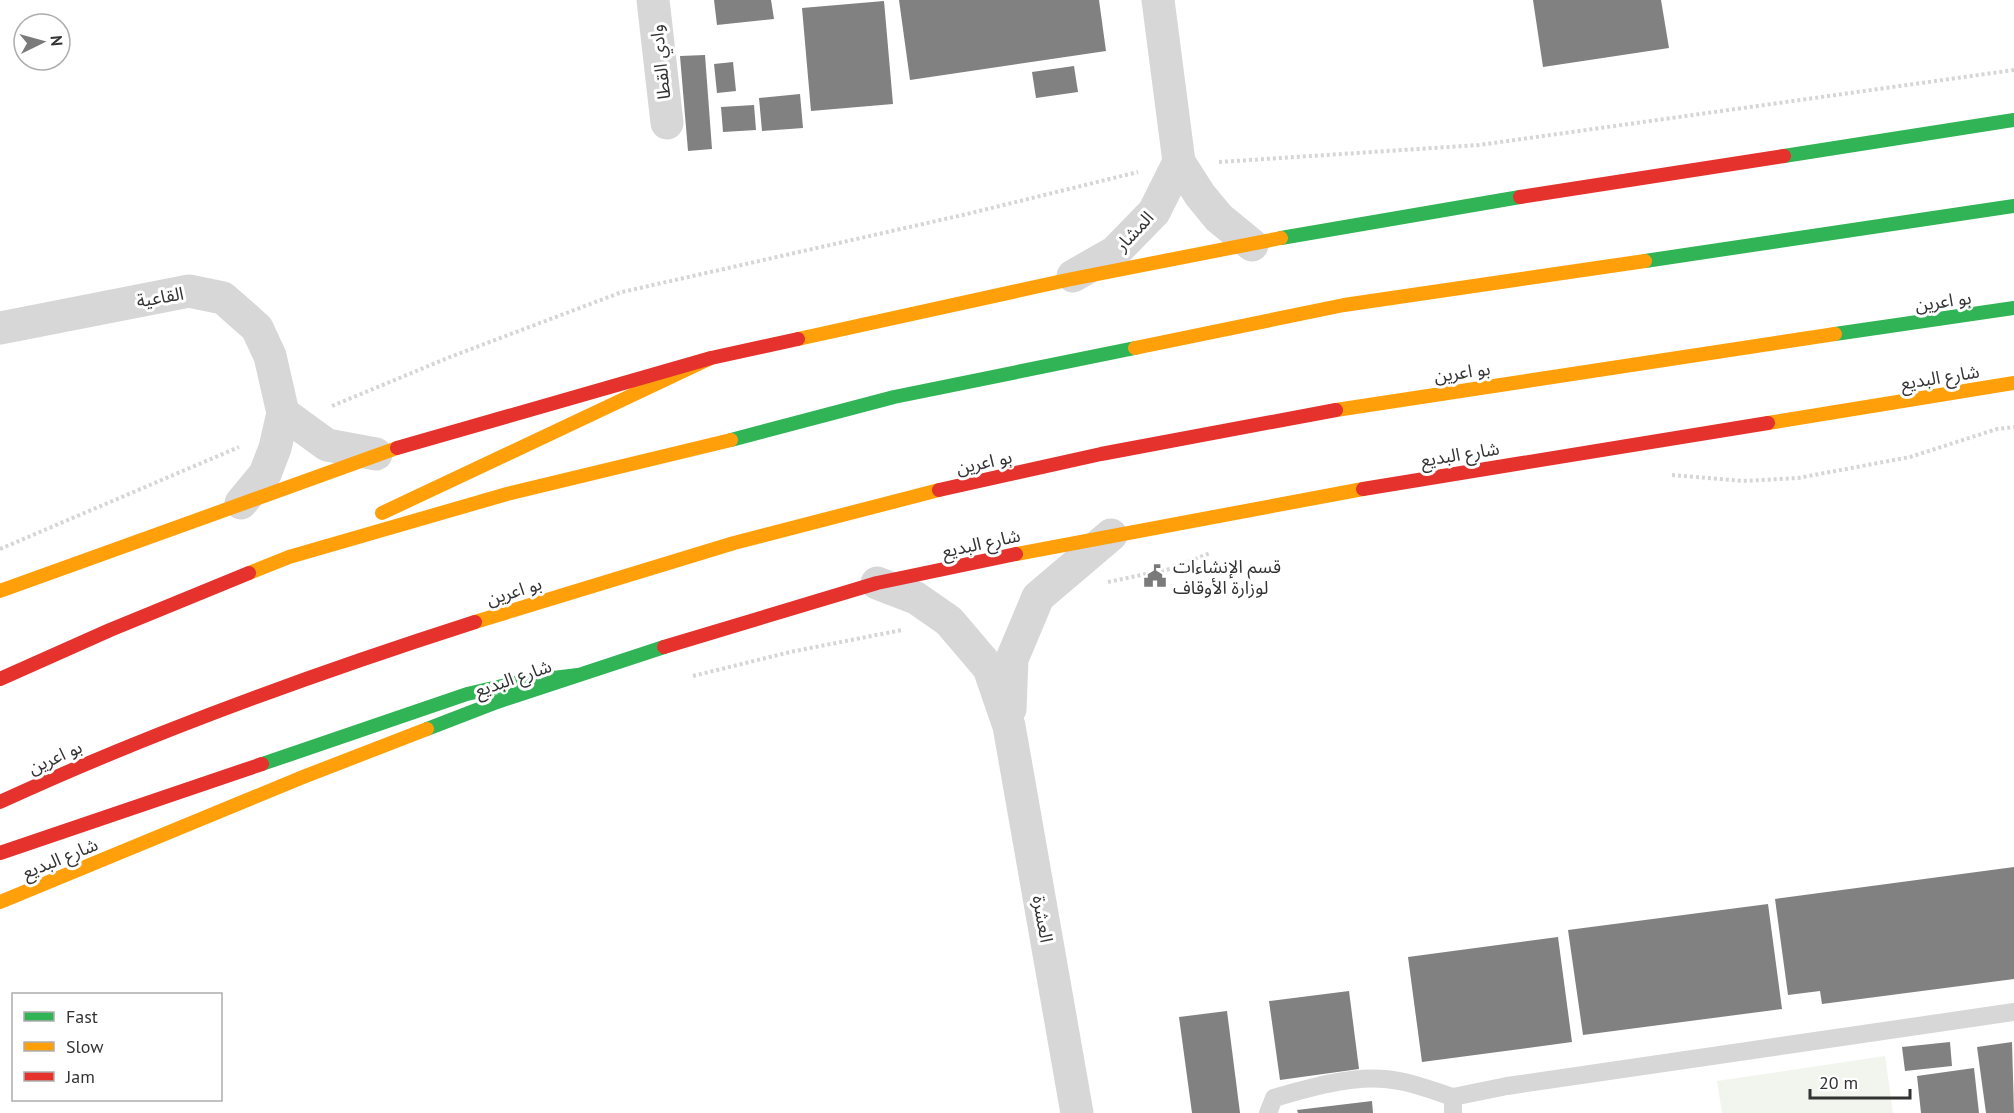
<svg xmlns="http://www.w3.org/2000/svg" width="2014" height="1113" font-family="'PT Sans','Noto Sans Arabic',sans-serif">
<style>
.green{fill:#f1f5ed}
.building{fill:#818181}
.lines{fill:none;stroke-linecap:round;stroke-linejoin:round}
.path{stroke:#d6d6d6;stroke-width:4;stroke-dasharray:3 3;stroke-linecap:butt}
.lane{stroke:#d7d7d7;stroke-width:18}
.street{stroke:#d7d7d7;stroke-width:33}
.fast{stroke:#30b455;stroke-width:14}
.slow{stroke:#ff9f0a;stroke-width:14}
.jam{stroke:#e5322d;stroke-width:14}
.labels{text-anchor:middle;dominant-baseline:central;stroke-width:6;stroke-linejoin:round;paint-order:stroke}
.street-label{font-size:18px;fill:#333;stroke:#fff}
.poi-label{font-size:18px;fill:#333;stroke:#fff;text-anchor:start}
</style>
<rect width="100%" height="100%" fill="#fff"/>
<polygon class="green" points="1885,1056 1893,1113 1722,1113 1717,1081"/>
<g class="building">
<polygon points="714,0 771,0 774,19 717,25"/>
<polygon points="899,0 1099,0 1106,51 910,80"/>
<polygon points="1533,0 1661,0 1669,48 1543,67"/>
<polygon points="884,1 893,104 811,111 802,8"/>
<polygon points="705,55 712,149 688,151 680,56"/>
<polygon points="733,62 736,91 717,93 714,64"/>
<polygon points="1074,66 1078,92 1036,98 1032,72"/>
<polygon points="800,94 803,128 762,131 759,98"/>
<polygon points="754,105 756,130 723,132 721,107"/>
<polygon points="2014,867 2014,979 1822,1004 1820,991 1788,995 1775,899"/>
<polygon points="1768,904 1782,1009 1583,1035 1568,930"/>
<polygon points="1558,937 1572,1042 1422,1062 1408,957"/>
<polygon points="1349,991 1359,1069 1280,1080 1269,1001"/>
<polygon points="1227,1011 1240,1113 1192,1113 1179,1017"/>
<polygon points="1950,1042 1952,1066 1905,1071 1902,1047"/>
<polygon points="2012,1042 2014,1113 1986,1113 1977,1047"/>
<polygon points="1974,1068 1979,1113 1921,1113 1917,1076"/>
<polygon points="1372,1101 1373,1113 1298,1113 1297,1110"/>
</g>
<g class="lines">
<g class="path">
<polyline points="1219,162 1479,145 2014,70"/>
<polyline points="332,406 450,357 622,292 967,214 1138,172"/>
<polyline points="1672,475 1743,481 1798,478 1910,457 1997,429 2014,427"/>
<polyline points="0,549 239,447"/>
<polyline points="1108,582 1170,569 1210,553"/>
<polyline points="693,676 790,652 902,630"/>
</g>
<g class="lane">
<path d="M1268,1113L1274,1098C1308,1088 1349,1076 1385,1079C1409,1081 1431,1090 1453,1097"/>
<polyline points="1453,1113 1453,1097 1507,1086 2014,1012"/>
</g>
<g class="street">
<polyline points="653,0 667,123"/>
<polyline points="1158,0 1179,162 1200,195 1219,218 1252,245"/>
<polyline points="1073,276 1115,252 1154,212 1179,162"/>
<polyline points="0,328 189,291 223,298 257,328 270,356 283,413 275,448 265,474 241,503"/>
<polyline points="283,413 327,445 376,454"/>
<polyline points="877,583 916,598 949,621 989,668 1009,726 1077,1113"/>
<polyline points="1010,709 1012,659 1038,597 1111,535"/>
</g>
<g class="fast">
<polyline points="1784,156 2014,120"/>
<polyline points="1281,238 1520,197"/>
<polyline points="1645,261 2014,206"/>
<polyline points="1835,334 2014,308"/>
<polyline points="731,440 894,397 1135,348"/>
<polyline points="427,729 497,702 664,647"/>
<polyline points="262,764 467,694 520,682 578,675"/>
</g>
<g class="slow">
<polyline points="798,339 1067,280 1281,238"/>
<polyline points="1135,348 1344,305 1645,261"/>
<polyline points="1336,410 1835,334"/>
<polyline points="1768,423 2014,383"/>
<polyline points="382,513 711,358"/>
<polyline points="1016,554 1363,489"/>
<polyline points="249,573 289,557 507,494 731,440"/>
<polyline points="0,591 397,448"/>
<polyline points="475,622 734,543 939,490"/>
<polyline points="0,902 303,777 427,729"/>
</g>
<g class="jam">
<polyline points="1520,197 1784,156"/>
<polyline points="397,448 711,358 798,339"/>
<polyline points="1363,489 1768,423"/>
<polyline points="939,490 1101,454 1336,410"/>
<polyline points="664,647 877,583 1016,554"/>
<polyline points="0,679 110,630 249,573"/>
<path d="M0,802C154,731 313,674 475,622"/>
<polyline points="0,853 262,764"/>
</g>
</g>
<defs>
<g id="civic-bare" transform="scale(1.8)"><path d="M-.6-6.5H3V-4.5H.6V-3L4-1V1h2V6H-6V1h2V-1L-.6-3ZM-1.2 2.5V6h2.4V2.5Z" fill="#7a7a7a" stroke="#fff" stroke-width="2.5" paint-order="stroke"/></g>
</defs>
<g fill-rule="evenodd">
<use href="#civic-bare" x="1155" y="576"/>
</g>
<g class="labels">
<g class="street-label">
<text transform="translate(660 62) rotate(-96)">وادي القطا</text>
<text transform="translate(1134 231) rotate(-47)">المشار</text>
<text transform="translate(160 297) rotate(-10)">القاعية</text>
<text transform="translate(1943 301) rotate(-8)">بو اعرين</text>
<text transform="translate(1462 372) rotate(-8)">بو اعرين</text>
<text transform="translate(1940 377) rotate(-9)">شارع البديع</text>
<text transform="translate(1460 454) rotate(-9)">شارع البديع</text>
<text transform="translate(984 462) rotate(-12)">بو اعرين</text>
<text transform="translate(981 543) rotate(-12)">شارع البديع</text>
<text transform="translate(514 591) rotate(-17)">بو اعرين</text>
<text transform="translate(513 678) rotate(-19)">شارع البديع</text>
<text transform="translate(55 757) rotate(-24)">بو اعرين</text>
<text transform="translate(60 858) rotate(-22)">شارع البديع</text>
<text transform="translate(1043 919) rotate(80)">العشرة</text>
</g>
<g class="poi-label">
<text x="1173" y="566">قسم الإنشاءات<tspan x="1173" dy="21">لوزارة الأوقاف</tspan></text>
</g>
</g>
<rect x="12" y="993" width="210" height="108" fill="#ffffff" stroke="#adadad" stroke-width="1.5"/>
<rect x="24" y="1012" width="30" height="9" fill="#30b455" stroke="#adadad" stroke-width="1.5"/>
<text x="66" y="1023" font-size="18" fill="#333333">Fast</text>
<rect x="24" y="1042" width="30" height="9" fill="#ff9f0a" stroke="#adadad" stroke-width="1.5"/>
<text x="66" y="1053" font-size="18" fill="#333333">Slow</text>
<rect x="24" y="1072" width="30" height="9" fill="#e5322d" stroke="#adadad" stroke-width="1.5"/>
<text x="66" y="1083" font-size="18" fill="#333333">Jam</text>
<g transform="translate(42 42) rotate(85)"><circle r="28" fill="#ffffff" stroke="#adadad" stroke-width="1.5"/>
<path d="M0-4.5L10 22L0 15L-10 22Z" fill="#7a7a7a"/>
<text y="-9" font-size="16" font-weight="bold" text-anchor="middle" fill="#333333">N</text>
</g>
<path d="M1810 1089v9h100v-9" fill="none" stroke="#333333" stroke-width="3"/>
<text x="1819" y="1089" font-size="18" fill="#333333" stroke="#ffffff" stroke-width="4.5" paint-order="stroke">20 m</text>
</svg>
